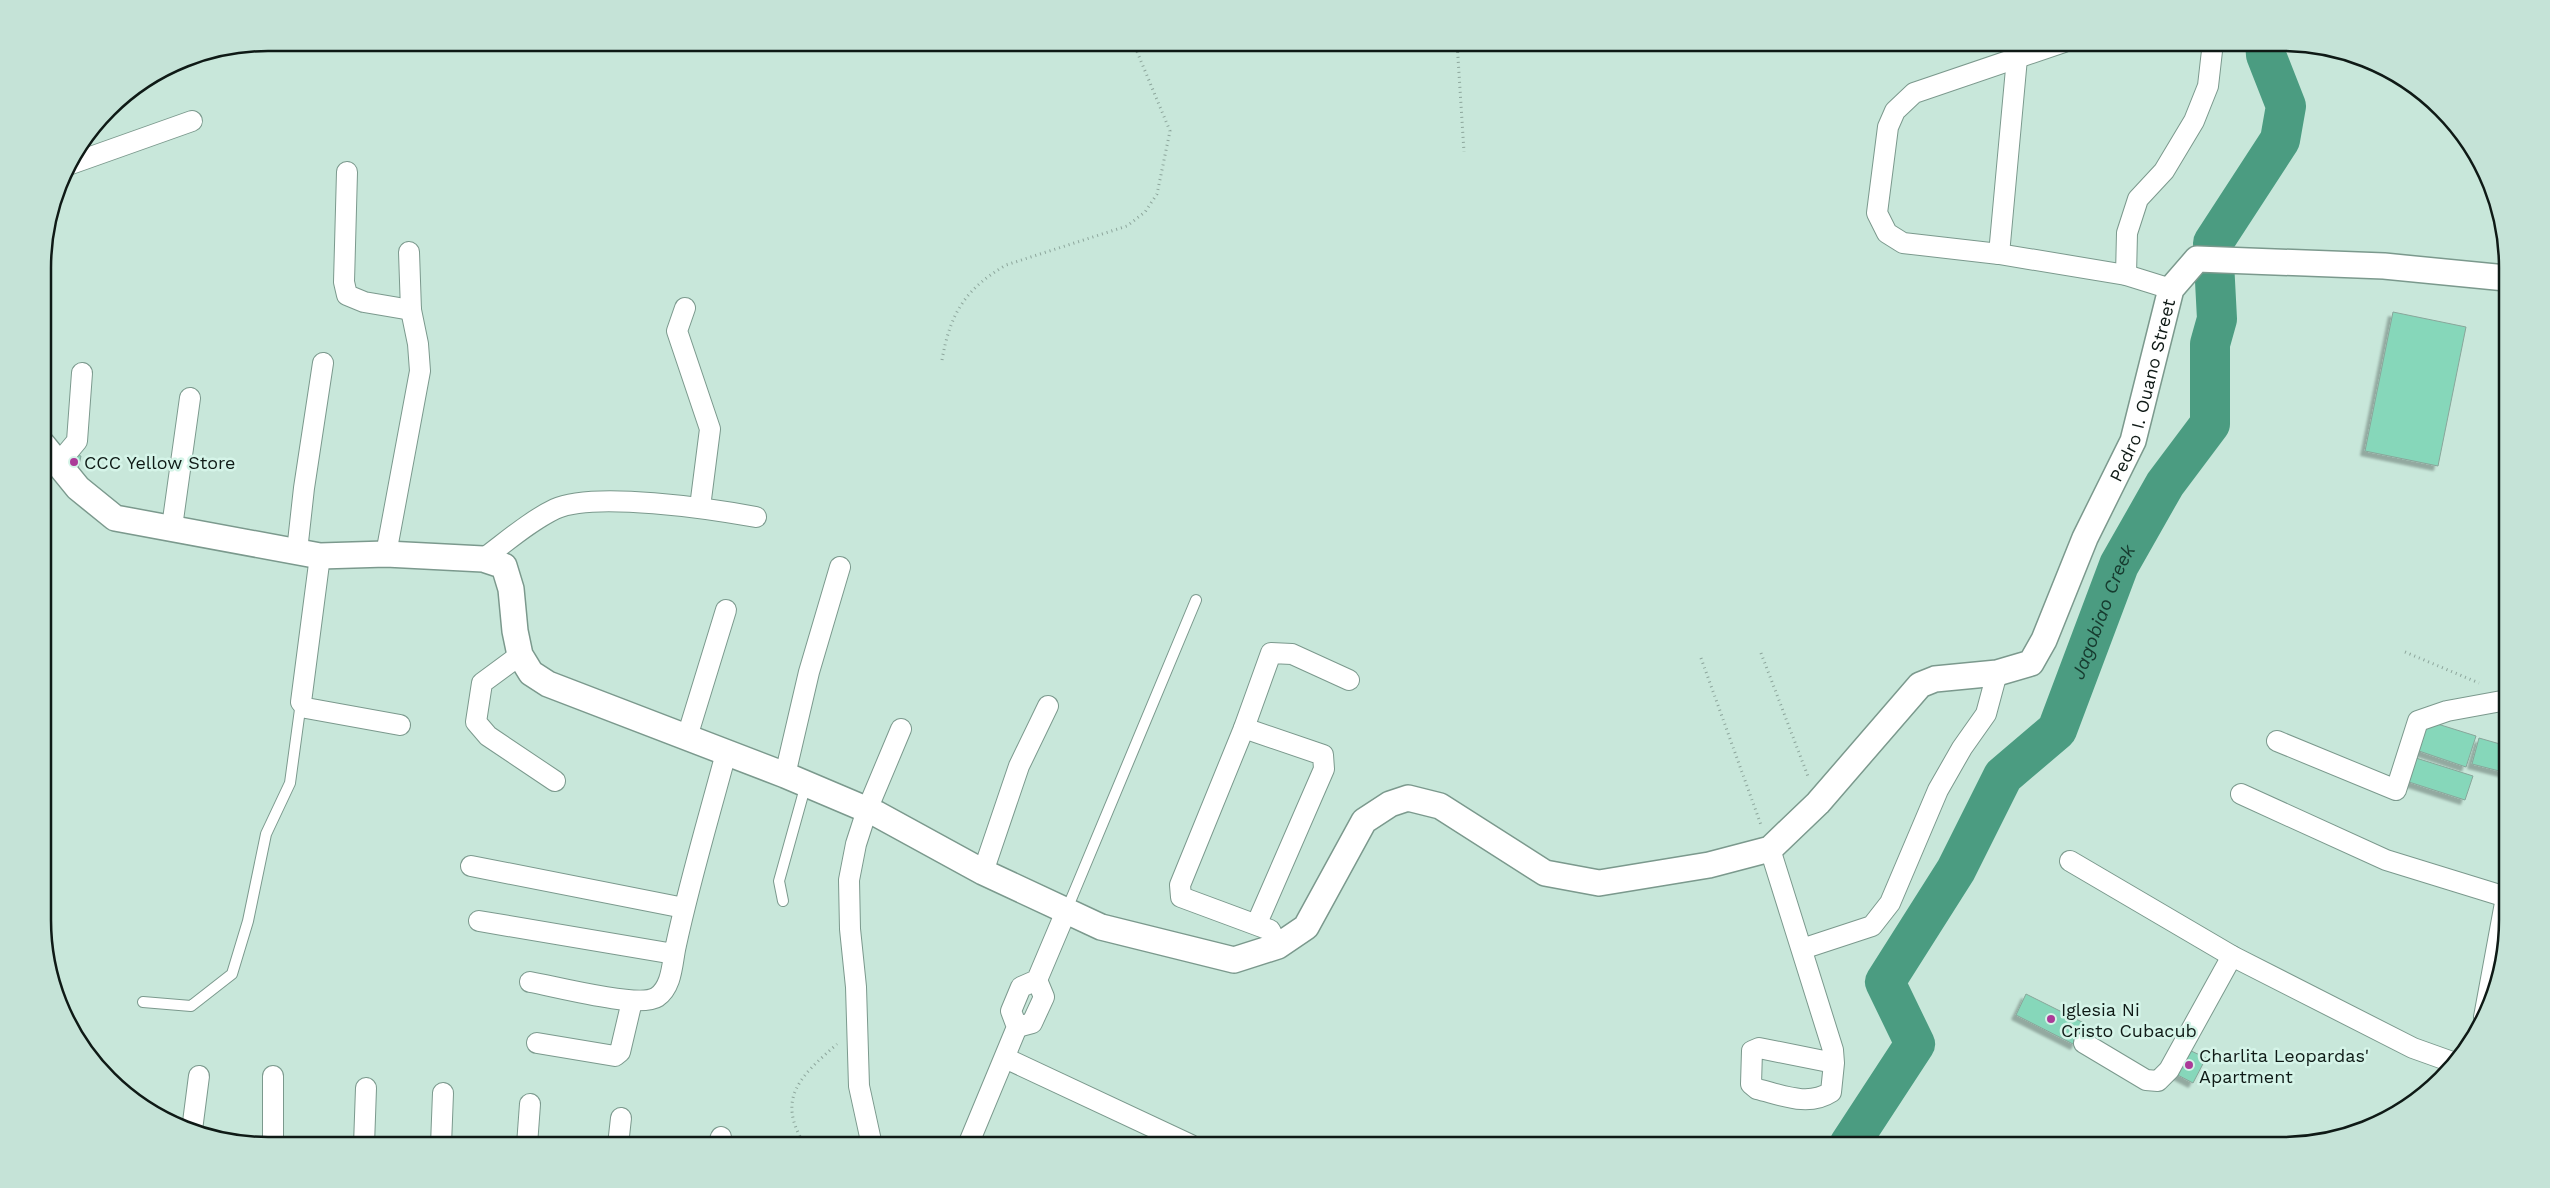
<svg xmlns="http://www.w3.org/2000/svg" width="2550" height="1188" font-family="'Work Sans',sans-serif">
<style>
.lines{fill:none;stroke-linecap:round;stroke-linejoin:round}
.river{stroke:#4b9c81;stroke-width:40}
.building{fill:#86d7ba;stroke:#88a69a;filter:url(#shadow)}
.service-casing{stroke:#7b998d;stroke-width:12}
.minor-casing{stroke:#7b998d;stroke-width:22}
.tertiary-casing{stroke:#7b998d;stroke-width:28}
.path{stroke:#8da69c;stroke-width:3;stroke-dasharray:1 4;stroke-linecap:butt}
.service{stroke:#fff;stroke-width:10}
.minor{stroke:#fff;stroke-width:20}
.tertiary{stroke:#fff;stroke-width:25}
.poi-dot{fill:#ab3b98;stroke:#d5f4e8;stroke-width:2}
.labels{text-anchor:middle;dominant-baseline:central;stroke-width:5;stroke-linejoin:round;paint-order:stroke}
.street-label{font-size:18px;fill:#0f1a16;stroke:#d5f4e8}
.poi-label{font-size:18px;fill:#0f1a16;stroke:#d5f4e8;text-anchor:start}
.water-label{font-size:19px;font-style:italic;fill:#163b2f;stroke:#d5f4e8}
.rim{fill:none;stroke:#0f1a16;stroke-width:2.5}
</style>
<defs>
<filter id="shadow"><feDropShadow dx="-4.5" dy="4.5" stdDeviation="1" flood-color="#0004"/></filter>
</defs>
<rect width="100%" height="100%" fill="#c8e7da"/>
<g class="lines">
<path class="river" id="s1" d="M1849,1145L1915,1044L1885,982L1956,870L2003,776L2057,730L2119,565L2165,484L2210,424V344L2217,319L2213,243L2280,140L2286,106L2266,55L2265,42"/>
</g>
<g class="building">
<polygon points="2393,312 2466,327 2438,466 2365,451"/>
<polygon points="71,454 81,456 78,469 68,467"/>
<polygon points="2428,721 2476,736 2466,767 2419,751"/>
<polygon points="2479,738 2507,746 2507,773 2472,764"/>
<polygon points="2416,758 2473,776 2465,800 2409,782"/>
<polygon points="2026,994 2086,1024 2075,1045 2016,1015"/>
<polygon points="2185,1048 2206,1058 2193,1083 2172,1072"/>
</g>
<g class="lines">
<g class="service-casing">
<g id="service">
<polyline points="783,901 779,881 806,784"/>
<polyline points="1067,909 1196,600"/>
<polyline points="143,1002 191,1006 232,974 248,921 266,834 290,783 301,702"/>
</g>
</g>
<g class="minor-casing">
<g id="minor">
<polyline points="2064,42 1914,93 1895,111 1888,127 1877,213 1887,233 1903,243 1999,254 2126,275 2171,289"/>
<polyline points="68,165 192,121"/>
<polyline points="347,172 344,282 347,295 364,302 411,310"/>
<polyline points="1999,254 2017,58"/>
<polyline points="2126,275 2127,233 2138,199 2164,171 2194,121 2208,86 2213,42"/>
<polyline points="685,308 677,331 710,429 700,507"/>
<polyline points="57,460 67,453 77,441 82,373"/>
<polyline points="172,527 190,398"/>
<polyline points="297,551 304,488 323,363"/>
<polyline points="386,554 420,371 418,344 411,310 409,252"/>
<polyline points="320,556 301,702 306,708 400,725"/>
<path d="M483,559C506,542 530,521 555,509C594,491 712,509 756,517"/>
<polyline points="520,655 482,683 476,722 488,736 555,781"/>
<polyline points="1244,728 1323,755 1324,769 1257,923"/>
<polyline points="687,737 726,610"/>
<polyline points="2277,741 2396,790 2418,721 2447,711 2507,700"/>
<polyline points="785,775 809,672 840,567"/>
<polyline points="2241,794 2386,860 2506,897"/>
<path d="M1770,849L1833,1050L1834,1063L1831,1092C1808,1107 1782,1095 1757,1089L1751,1084L1752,1051L1759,1048L1834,1063"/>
<polyline points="2070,861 2232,956 2413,1048 2455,1063"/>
<polyline points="471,866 684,908"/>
<polyline points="983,872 1019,766 1048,706"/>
<polyline points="479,921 674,954"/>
<polyline points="1278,946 1270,930 1181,897 1180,885 1244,728 1271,653 1292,654 1349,680"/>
<polyline points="1802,949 1872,926 1890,903 1938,790 1962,748 1986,714 1997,673"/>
<path d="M530,982C554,986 639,1009 657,997C673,986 672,961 676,945C690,880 709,817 726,753"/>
<polyline points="2484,1017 2507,892"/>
<polyline points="1017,1027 1032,1023 1044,997 1037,980"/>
<polyline points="537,1043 615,1056 620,1052 632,1001"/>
<polyline points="2084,1043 2146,1080 2158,1081 2169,1070 2232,956"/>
<polyline points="1005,1058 1191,1145"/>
<polyline points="192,1130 199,1076"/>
<polyline points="871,1141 859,1086 856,987 850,929 849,880 856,844 867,810 901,729"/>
<polyline points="273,1145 273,1076"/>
<polyline points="364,1145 366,1088"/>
<polyline points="441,1145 443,1093"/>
<polyline points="527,1145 530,1104"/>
<polyline points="618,1145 621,1118"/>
<polyline points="718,1145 721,1137"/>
<polyline points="968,1145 1017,1027 1011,1011 1021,987 1037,980 1067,909"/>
</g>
</g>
<g class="tertiary-casing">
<g id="tertiary">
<path id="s2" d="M43,445L78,488L115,518L320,556L386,554L483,559L504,566L511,589L515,631L520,655L531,673L548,684L785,775L877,814L983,872L1101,927L1234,960L1278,946L1306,927L1364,821L1390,804L1408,798L1440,806L1545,873L1599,883L1709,865L1770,849L1818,803L1920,685L1935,679L1997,673L2031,663L2044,640L2085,538L2133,441L2171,289L2197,259L2384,266L2506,278"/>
</g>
</g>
<g class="path">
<polyline points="1457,42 1464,152"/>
<path d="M942,360C950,314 965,289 1006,265L1127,226L1145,212L1157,194L1170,131L1133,42"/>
<polyline points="2405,652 2479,683"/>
<polyline points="1761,653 1809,779"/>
<polyline points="1701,658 1761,825"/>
<path d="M805,1145C775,1098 801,1076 837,1044"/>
</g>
<use href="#service" class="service"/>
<use href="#minor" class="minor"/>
<use href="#tertiary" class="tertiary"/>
</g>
<g class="poi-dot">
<circle cx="74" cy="462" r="5"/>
<circle cx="2051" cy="1019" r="5"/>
<circle cx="2189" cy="1065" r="5"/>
</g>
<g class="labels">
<g class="street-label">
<text stroke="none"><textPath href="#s2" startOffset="2641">Pedro I. Ouano Street</textPath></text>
</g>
<g class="poi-label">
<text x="84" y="462">CCC Yellow Store</text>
<text x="2061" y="1009">Iglesia Ni<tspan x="2061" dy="21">Cristo Cubacub</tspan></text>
<text x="2199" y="1055">Charlita Leopardas'<tspan x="2199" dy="21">Apartment</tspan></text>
</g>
<g class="water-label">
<text stroke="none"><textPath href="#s1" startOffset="625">Jagobiao Creek</textPath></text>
</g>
</g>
<path d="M0 0H2550V1188H0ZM268 51H2282A217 217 0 0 1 2499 268V920A217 217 0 0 1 2282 1137H268A217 217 0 0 1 51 920V268A217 217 0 0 1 268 51Z" fill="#c5e3d7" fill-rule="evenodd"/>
<path class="rim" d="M268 51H2282A217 217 0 0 1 2499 268V920A217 217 0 0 1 2282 1137H268A217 217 0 0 1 51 920V268A217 217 0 0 1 268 51Z"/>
</svg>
